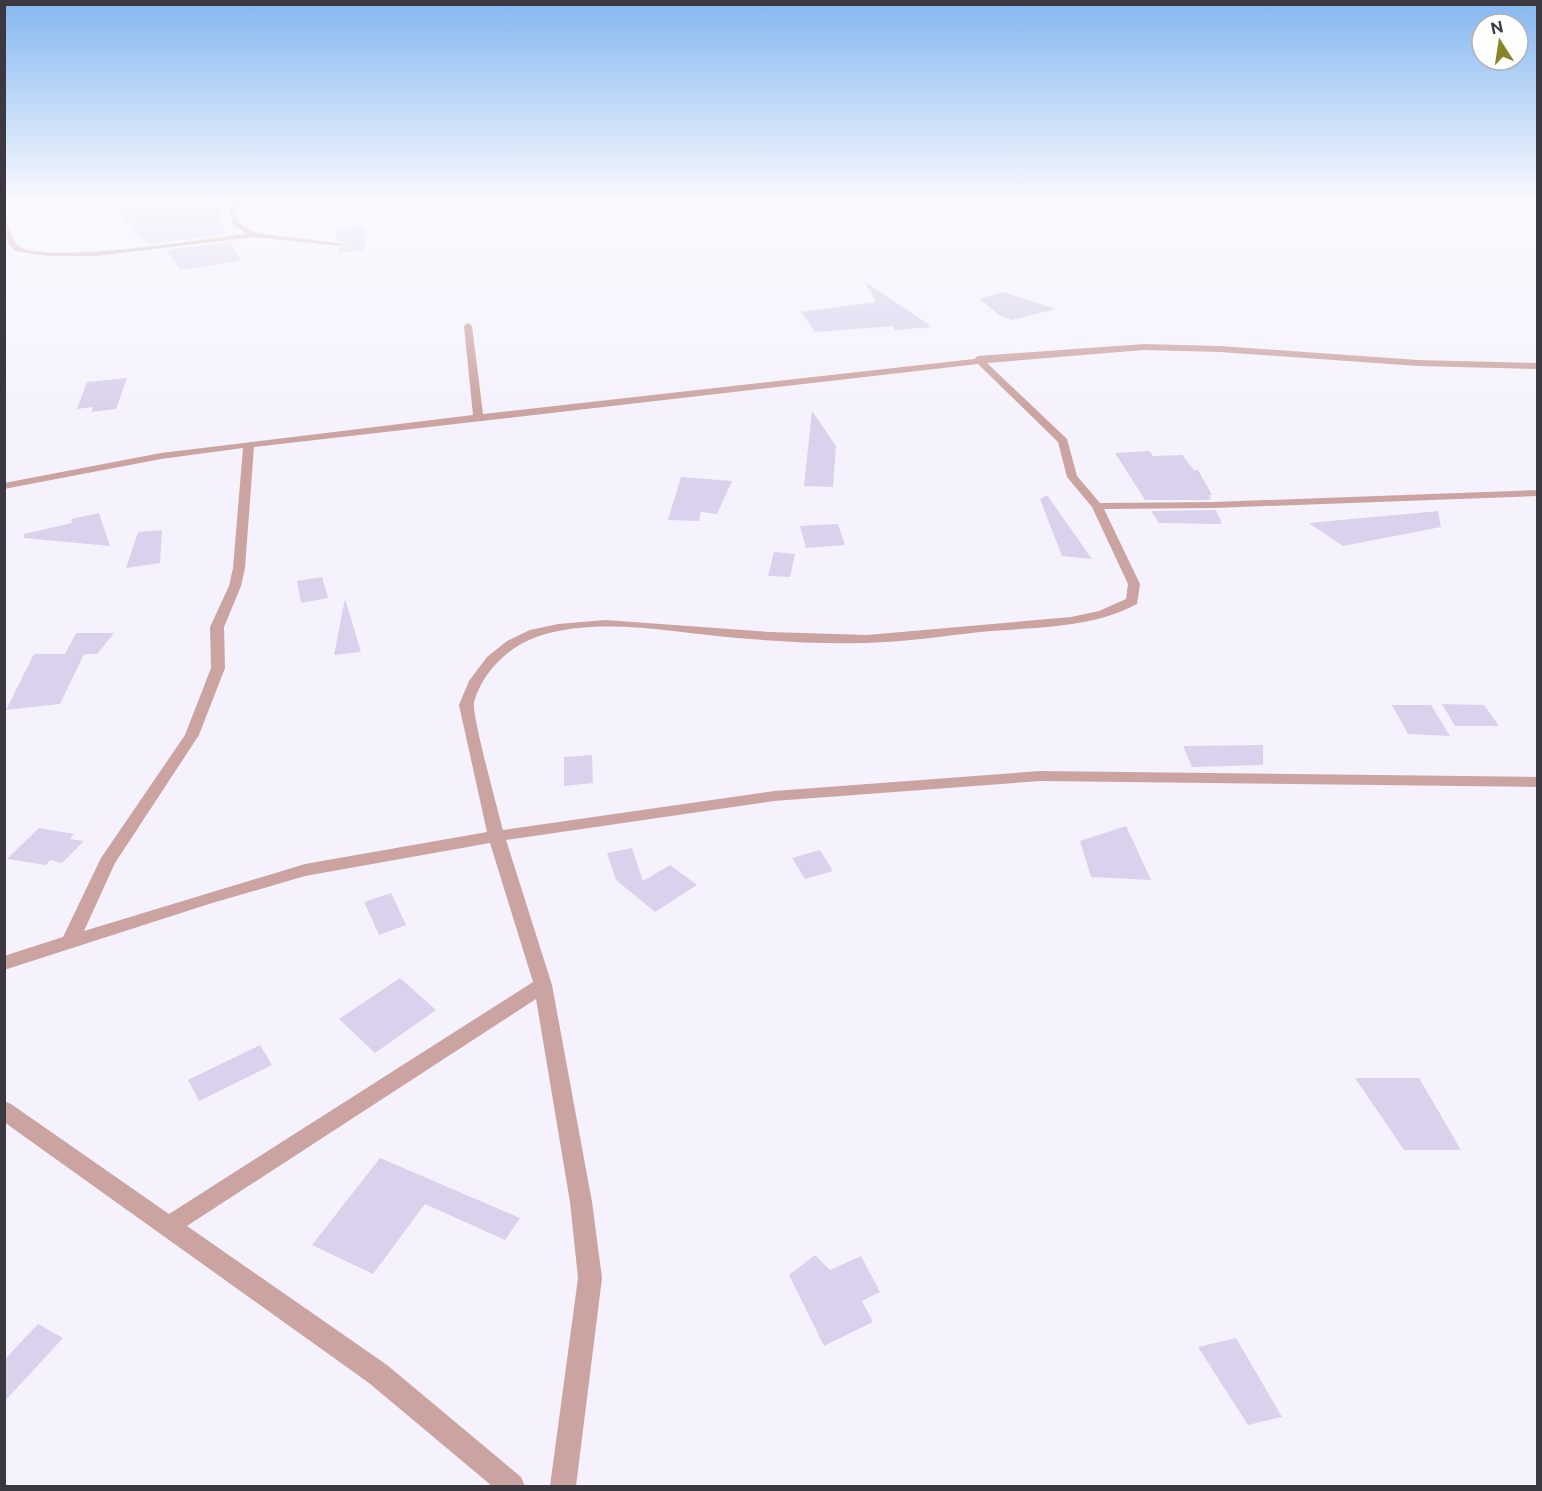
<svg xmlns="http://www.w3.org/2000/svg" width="1542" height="1491" font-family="'Public Sans',sans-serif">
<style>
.building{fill:#dad2ec}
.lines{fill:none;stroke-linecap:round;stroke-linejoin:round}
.minor{fill:#cba4a1;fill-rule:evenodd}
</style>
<rect width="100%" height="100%" fill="#f5f2fd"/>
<g class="building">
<polygon points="108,200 222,200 218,219 226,234 147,244 138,234 134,234 129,224"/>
<polygon points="366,226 364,250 338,253 338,248 347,245 345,242 337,241 335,228"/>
<polygon points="231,242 241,261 181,270 166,250"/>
<polygon points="864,281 925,322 932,327 895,330 893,326 815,332 801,312 876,302"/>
<polygon points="1003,292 1056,309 1012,320 999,315 979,299"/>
<polygon points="127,378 116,409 91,412 93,407 77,409 87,382"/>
<polygon points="812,411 836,446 833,487 804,486"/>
<polygon points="1149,451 1153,456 1182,455 1194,470 1198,470 1212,495 1209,495 1211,500 1145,500 1115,453"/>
<polygon points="681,477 732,481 717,514 701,512 699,521 668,520"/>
<polygon points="1047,495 1092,559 1062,556 1040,499"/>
<polygon points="1216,510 1222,524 1159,523 1151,511"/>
<polygon points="1438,511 1441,527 1343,546 1309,523"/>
<polygon points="99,513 110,546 24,538 24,534 72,523 71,519"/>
<polygon points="838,524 845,545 806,548 800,526"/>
<polygon points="162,530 160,563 126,568 138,532"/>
<polygon points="774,552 795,554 790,577 768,576"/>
<polygon points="322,577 328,598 301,603 297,581"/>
<polygon points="345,599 361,652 334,655"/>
<polygon points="76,633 114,633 97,654 65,654"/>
<polygon points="34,654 84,654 60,704 6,710"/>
<polygon points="1442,704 1484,705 1499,726 1455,726"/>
<polygon points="1392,705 1431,705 1450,736 1408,734"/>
<polygon points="1263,745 1263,765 1192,767 1183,746"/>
<polygon points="592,755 593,783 564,786 564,757"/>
<polygon points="1126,826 1151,880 1091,877 1080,841"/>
<polygon points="39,828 74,834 70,839 84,841 62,863 50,860 46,865 7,859"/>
<polygon points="632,848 643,881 670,865 697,885 655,912 616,880 607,853"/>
<polygon points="820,850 833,871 805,879 792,858"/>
<polygon points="391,893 406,925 379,935 364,902"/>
<polygon points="400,978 436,1010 375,1053 339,1019"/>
<polygon points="260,1045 272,1065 199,1101 188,1080"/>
<polygon points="1355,1078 1419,1078 1461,1150 1404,1150"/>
<polygon points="380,1158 520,1218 505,1240 425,1204 373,1274 312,1245"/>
<polygon points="815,1255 830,1270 861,1256 880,1292 862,1301 873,1322 824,1346 789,1275"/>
<polygon points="38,1324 63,1338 4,1402 4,1360"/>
<polygon points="1236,1338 1282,1417 1248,1425 1198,1347"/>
</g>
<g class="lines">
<g class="minor">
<polygon points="4,200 11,200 4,204"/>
<path d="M234,200H240L236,211L239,223L255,233L345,244L341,246L253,237L96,256H49L15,251L8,243L4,233V220L7,222C10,229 13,243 20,247C50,264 205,239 246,234L233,224L230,211Z"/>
<polygon points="456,200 478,203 522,201 525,203 478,207"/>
<path d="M468,323L472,326L483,414L974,359L978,356L1144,344L1220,346L1418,360L1538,363V369L1418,366L1220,352L1144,350L987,363L1067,439L1077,476L1100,503L1214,502L1538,490V496L1214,508L1104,509L1140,584L1137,604C1092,628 1040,627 991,631C956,634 922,640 887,642C838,645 787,642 737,638C674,633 601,616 539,636C509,646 483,671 474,702C471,712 498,811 503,830L774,791L1040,771L1538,777V787L1040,781L774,801L506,840L552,985L592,1202L602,1278L576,1486H550L578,1278L570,1202L536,999L187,1226L387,1365L521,1477L525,1486H492L369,1383L4,1122V1101L11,1104L169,1214L533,982L490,843L305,876L209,904L4,970V956L63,937L101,858L185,735L211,668L210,627L229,586L233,568L243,448L161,459L4,489V483L161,453L473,415L464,326ZM978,364L1058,442L1067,477L1092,507L1128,584L1126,599L1099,611L1071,617L867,635L770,632L605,620L558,624L530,630L507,641L487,657L469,681L459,705L487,832L305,864L84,931L115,863L199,735L225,668L224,627L241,586L245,568L254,447Z"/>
</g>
</g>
<linearGradient id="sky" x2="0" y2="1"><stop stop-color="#83b7f0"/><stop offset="0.49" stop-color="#faf9fe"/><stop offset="1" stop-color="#faf9fe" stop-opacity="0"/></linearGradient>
<rect width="1542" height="409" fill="url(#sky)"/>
<rect width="1542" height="1491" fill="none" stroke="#3b3842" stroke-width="12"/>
<g transform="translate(1500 42) rotate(348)"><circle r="28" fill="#ffffff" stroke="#b1afb3" stroke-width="1.5"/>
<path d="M0-4.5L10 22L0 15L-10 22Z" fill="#8b832b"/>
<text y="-9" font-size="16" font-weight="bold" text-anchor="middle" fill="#3b3842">N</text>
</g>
</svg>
